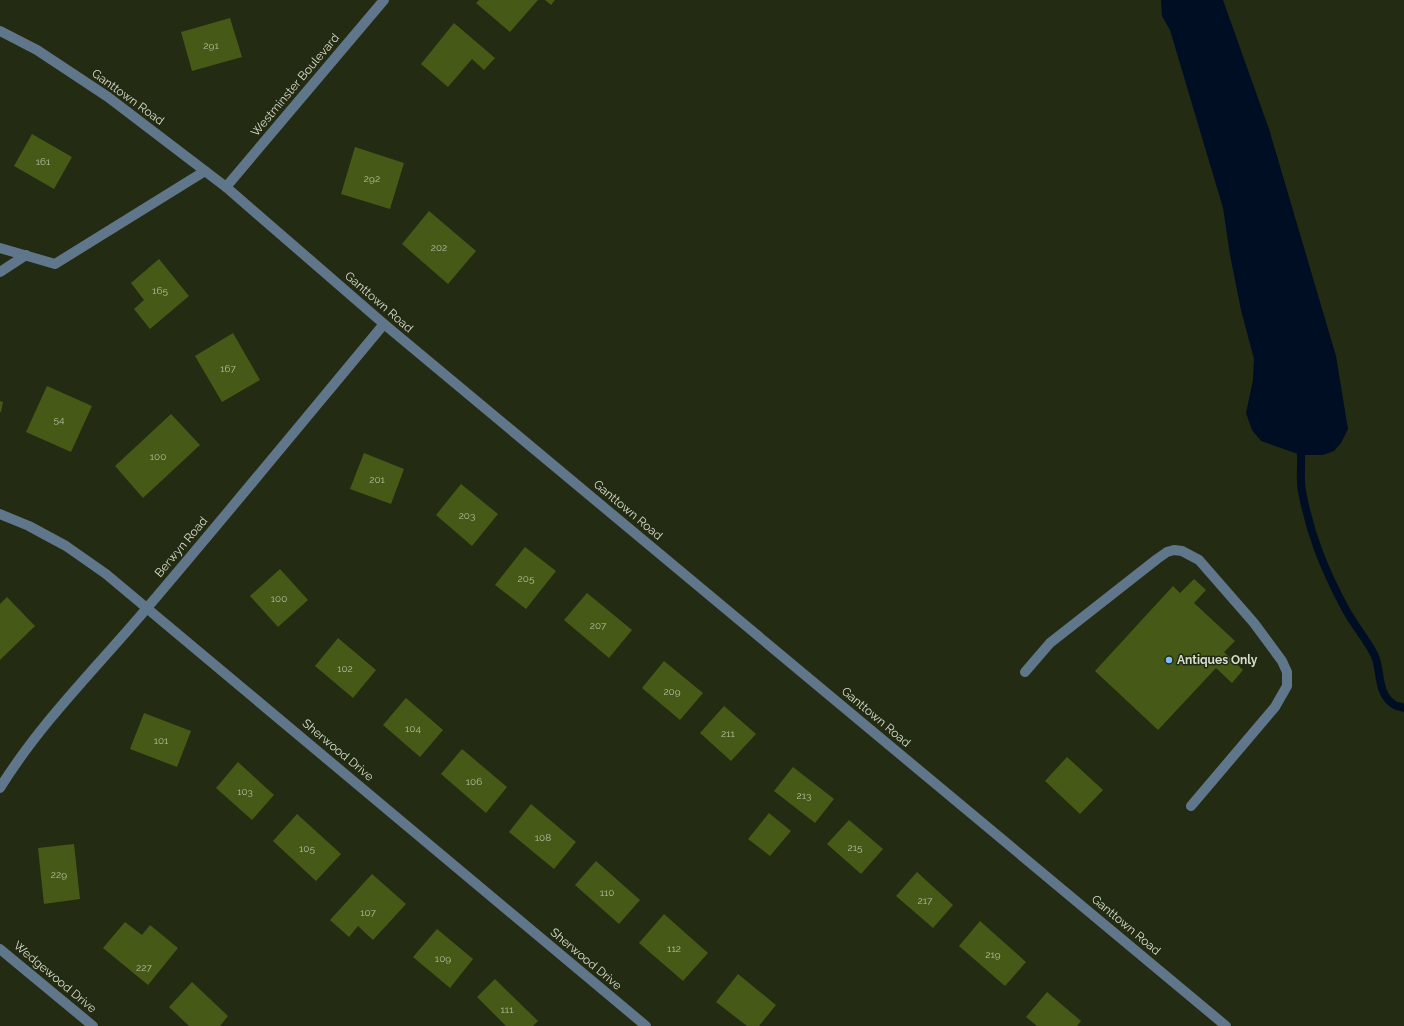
<svg xmlns="http://www.w3.org/2000/svg" width="1404" height="1026" font-family="Raleway,sans-serif">
<style>
.water{fill:#000e24}
.lines{fill:none;stroke-linecap:round;stroke-linejoin:round}
.stream{stroke:#000e24;stroke-width:8}
.building{fill:#475916}
.minor{stroke:#60768b;stroke-width:10}
.poi-dot{fill:#7ebef9;stroke:#232b12;stroke-width:1.5}
.labels{text-anchor:middle;dominant-baseline:central;stroke-width:3;stroke-linejoin:round;paint-order:stroke}
.number-label{font-size:10px;fill:#b4bda1}
.street-label{font-size:12px;fill:#d8decf;stroke:#232b12}
.poi-label{font-size:12px;font-weight:bold;fill:#d8decf;stroke:#232b12;text-anchor:start}
</style>
<rect width="100%" height="100%" fill="#232b12"/>
<polygon class="water" points="1161,0 1223,0 1269,129 1336,356 1348,429 1341,443 1334,451 1323,455 1301,455 1261,441 1252,430 1246,413 1253,380 1254,359 1241,310 1230,255 1223,208 1170,30 1162,16"/>
<g class="lines">
<path class="stream" d="M1300,445C1303,460 1299,476 1302,491C1310,535 1325,571 1346,610C1355,626 1366,639 1374,654C1382,670 1376,692 1393,704C1396,707 1400,706 1404,708"/>
</g>
<g class="building">
<polygon points="479,0 538,0 510,32 476,3"/>
<polygon points="545,0 555,0 551,5"/>
<polygon points="230,18 242,57 192,71 181,32"/>
<polygon points="454,23 495,58 484,70 472,59 448,87 421,64"/>
<polygon points="32,134 72,157 54,189 14,166"/>
<polygon points="355,147 404,163 390,209 341,194"/>
<polygon points="429,211 476,251 448,284 402,244"/>
<polygon points="159,259 189,296 150,329 134,309 144,300 131,283"/>
<polygon points="233,333 260,380 222,402 195,356"/>
<polygon points="47,386 92,406 71,452 26,432"/>
<polygon points="0,401 3,402 1,412 0,412"/>
<polygon points="171,414 200,445 143,498 115,466"/>
<polygon points="364,453 404,469 391,504 350,489"/>
<polygon points="461,484 498,514 472,546 436,515"/>
<polygon points="525,547 556,571 526,609 495,585"/>
<polygon points="280,569 308,600 278,627 250,596"/>
<polygon points="1194,579 1206,590 1194,603 1235,641 1224,652 1243,670 1232,683 1216,668 1158,730 1095,671 1173,586 1180,593"/>
<polygon points="587,593 632,630 609,658 564,620"/>
<polygon points="7,597 35,626 0,660 0,604"/>
<polygon points="338,638 376,670 353,698 315,666"/>
<polygon points="664,661 703,693 680,720 642,688"/>
<polygon points="406,698 443,730 420,757 383,725"/>
<polygon points="724,706 756,734 731,761 700,733"/>
<polygon points="144,713 191,731 177,767 130,749"/>
<polygon points="462,749 507,787 486,813 441,774"/>
<polygon points="1067,757 1103,790 1080,814 1045,781"/>
<polygon points="238,762 274,795 252,820 216,788"/>
<polygon points="793,767 834,799 815,823 774,791"/>
<polygon points="531,804 576,842 554,869 509,832"/>
<polygon points="769,813 791,831 770,856 748,839"/>
<polygon points="297,814 341,854 316,881 273,841"/>
<polygon points="849,820 883,849 861,874 827,844"/>
<polygon points="74,844 80,899 44,904 38,848"/>
<polygon points="596,861 640,900 619,924 575,885"/>
<polygon points="917,872 953,905 933,928 896,896"/>
<polygon points="372,874 406,904 373,940 358,926 349,937 330,920"/>
<polygon points="664,914 708,953 683,981 639,943"/>
<polygon points="980,921 1026,962 1005,986 959,946"/>
<polygon points="125,922 142,935 150,925 178,948 148,985 103,948"/>
<polygon points="437,929 473,959 450,988 413,957"/>
<polygon points="738,974 776,1005 759,1026 747,1026 716,1002"/>
<polygon points="495,979 538,1021 533,1026 506,1026 477,997"/>
<polygon points="192,982 228,1016 220,1026 189,1026 169,1007"/>
<polygon points="1047,992 1081,1021 1077,1026 1037,1026 1026,1017"/>
</g>
<g class="lines">
<g class="minor">
<polyline points="0,31 37,50 108,97 226,187 384,324 1226,1026"/>
<polyline points="226,187 384,0"/>
<polyline points="0,248 55,264 205,171"/>
<polyline points="0,272 26,255"/>
<polyline points="0,514 29,526 66,546 106,574 646,1026"/>
<polyline points="1025,672 1050,643 1157,559 1167,552 1174,550 1182,551 1199,560 1254,623 1282,661 1287,672 1287,686 1275,707 1191,806"/>
<path d="M0,788C40,723 98,666 147,608C227,514 305,419 384,324"/>
<polyline points="0,949 93,1026"/>
</g>
</g>
<circle class="poi-dot" cx="1169" cy="660" r="4"/>
<g class="labels">
<g class="number-label">
<text x="211" y="45">291</text>
<text x="43" y="161">161</text>
<text x="372" y="178">292</text>
<text x="439" y="247">202</text>
<text x="160" y="290">165</text>
<text x="228" y="368">167</text>
<text x="59" y="419">54</text>
<text x="158" y="456">100</text>
<text x="377" y="479">201</text>
<text x="467" y="515">203</text>
<text x="526" y="578">205</text>
<text x="279" y="598">100</text>
<text x="598" y="625">207</text>
<text x="345" y="668">102</text>
<text x="672" y="691">209</text>
<text x="413" y="728">104</text>
<text x="728" y="733">211</text>
<text x="161" y="740">101</text>
<text x="474" y="781">106</text>
<text x="245" y="791">103</text>
<text x="804" y="795">213</text>
<text x="543" y="837">108</text>
<text x="855" y="847">215</text>
<text x="307" y="848">105</text>
<text x="59" y="874">229</text>
<text x="607" y="892">110</text>
<text x="925" y="900">217</text>
<text x="368" y="912">107</text>
<text x="674" y="948">112</text>
<text x="993" y="954">219</text>
<text x="443" y="958">109</text>
<text x="144" y="967">227</text>
<text x="507" y="1009">111</text>
</g>
<g class="street-label">
<text transform="translate(295 85) rotate(-50)">Westminster Boulevard</text>
<text transform="translate(128 97) rotate(36)">Ganttown Road</text>
<text transform="translate(379 302) rotate(41)">Ganttown Road</text>
<text transform="translate(628 510) rotate(40)">Ganttown Road</text>
<text transform="translate(181 547) rotate(-50)">Berwyn Road</text>
<text transform="translate(876 717) rotate(40)">Ganttown Road</text>
<text transform="translate(338 750) rotate(40)">Sherwood Drive</text>
<text transform="translate(1126 925) rotate(40)">Ganttown Road</text>
<text transform="translate(586 959) rotate(40)">Sherwood Drive</text>
<text transform="translate(55 977) rotate(40)">Wedgewood Drive</text>
</g>
<g class="poi-label">
<text x="1177" y="660">Antiques Only</text>
</g>
</g>
</svg>
